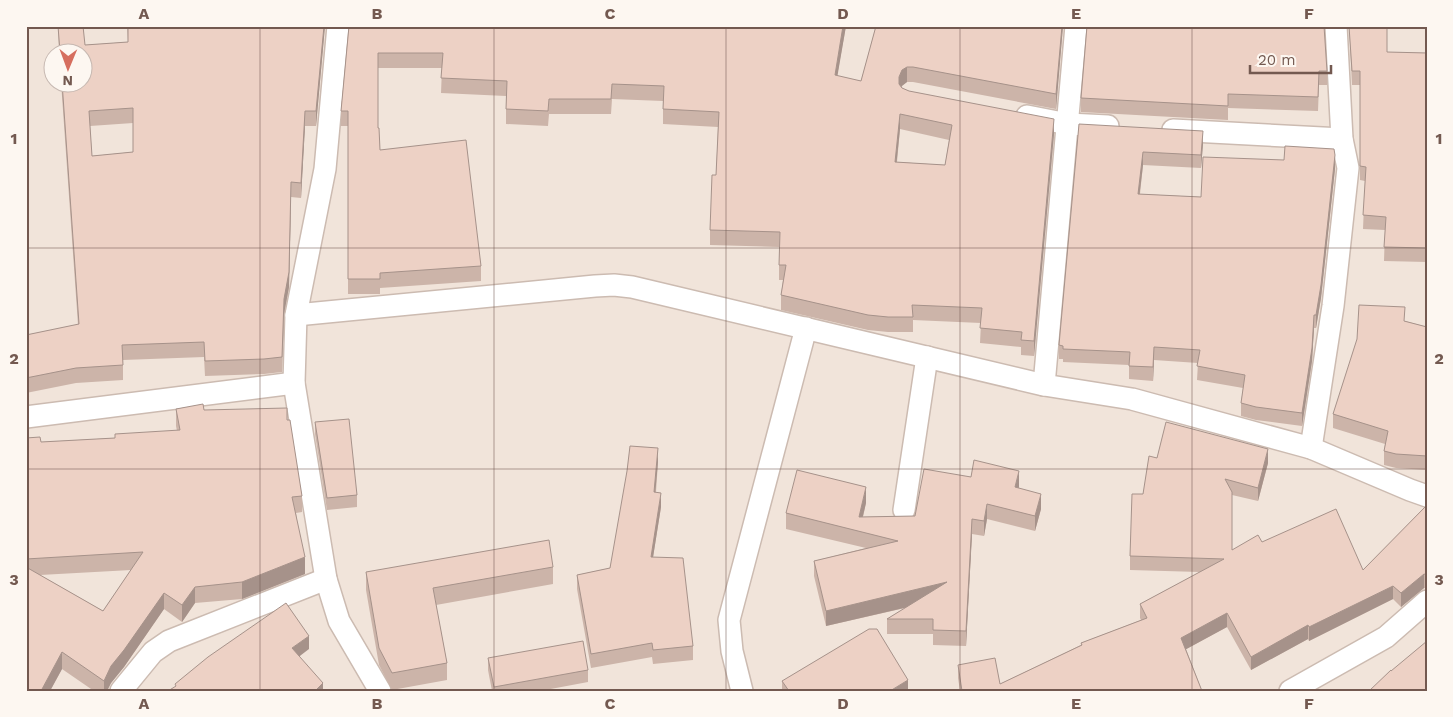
<svg xmlns="http://www.w3.org/2000/svg" width="1453" height="717" font-family="'Work Sans',sans-serif">
<style>
.residential{fill:#f1e4da;fill-rule:evenodd}
.lines{fill:none;stroke-linecap:round;stroke-linejoin:round}
.street-casing{stroke:#ccbbb1;stroke-width:24}
.street{stroke:#fff;stroke-width:21}
.wall{fill:#ccb4a9;fill-rule:evenodd}
.shaded-wall{fill:#a6928a}
.building{fill:#edd1c5;stroke:#a6928a;fill-rule:evenodd}
.grid{fill:none;stroke:#735950;stroke-width:1;stroke-opacity:0.55}
.neatline{fill:none;stroke:#735950;stroke-width:2}
.grid-label{font-size:16px;text-anchor:middle;font-weight:bold;fill:#735950}
</style>
<rect width="100%" height="100%" fill="#faf3eb"/>
<path class="residential" d="M26,26H1427V691H26ZM52,52H82V82H52Z"/>
<g class="lines">
<g class="street-casing">
<g id="street">
<polyline points="338,26 325,169 296,315 294,383 326,579 339,621 380,691"/>
<polyline points="1027,116 1068,124 1108,126"/>
<polyline points="1173,130 1342,139"/>
<polyline points="296,315 595,286 614,285 632,287 1044,385 1132,399 1311,448 1410,490 1427,496"/>
<polyline points="1044,385 1076,26"/>
<polyline points="26,417 294,383"/>
<polyline points="1311,448 1333,306 1348,168 1342,139 1336,26"/>
<polyline points="904,510 927,357"/>
<polyline points="121,691 153,652 169,641 326,579"/>
<polyline points="742,691 732,651 729,620 806,328"/>
<polyline points="1290,691 1386,637 1427,601"/>
</g>
</g>
<use href="#street" class="street"/>
</g>
<g class="wall">
<path d="M58,26L85,45L128,42L127,26H325L316,126H305L301,198L291,197L289,287L284,314L282,372L264,374L205,376L204,357L123,360V380L76,383L26,393V335L78,325L61,82H82V52H59ZM133,123V152L92,156L90,126Z"/>
<path d="M349,26H846L837,76L861,81L876,26H1063L1056,109L913,82H907L901,86L902,88L909,91L1054,134L1034,356L1021,355V347L980,343L981,323L913,320V332H888L868,330L781,310V295L783,280H779V247L710,245V230L716,175L718,127L663,124V101L612,99L611,114H549L548,126L506,124V96L441,93L442,68H378V128L380,150L481,266V281L380,288V294H348V126H341V111ZM900,129L949,140L945,165L897,162Z"/>
<polygon points="1087,26 1327,71 1327,85 1319,85 1318,111 1228,108 1228,120 1081,112 1081,98"/>
<polygon points="1349,26 1387,26 1387,52 1427,53 1427,262 1384,261 1385,230 1363,229 1365,181 1360,180 1360,85 1352,85"/>
<polygon points="1079,124 1203,144 1201,168 1143,165 1140,194 1201,197 1335,169 1321,298 1316,328 1314,328 1312,361 1302,426 1256,420 1241,416 1241,403 1243,388 1197,380 1198,363 1154,360 1153,381 1129,379 1129,365 1063,362 1063,359 1059,359 1059,345"/>
<polygon points="1405,321 1427,327 1427,470 1396,468 1384,465 1384,451 1385,444 1333,428 1333,414"/>
<path d="M176,409L204,410L287,420L302,496V512L296,513L305,574L242,599L195,603L182,622L164,609L124,667L111,683L107,691H94L62,669L50,691H26V438L41,442L115,438L177,431L176,426ZM131,570L103,611L40,575Z"/>
<polygon points="315,422 357,495 357,507 327,510 315,434"/>
<polygon points="1157,458 1268,463 1258,501 1232,495 1232,550 1262,542 1363,570 1427,505 1427,588 1424,588 1401,607 1393,599 1309,641 1308,639 1251,670 1227,627 1186,649 1202,691 960,691 958,678 958,665 1000,684 1081,645 1081,643 1141,620 1140,618 1140,604 1200,572 1130,570 1130,556 1143,494"/>
<polygon points="658,462 656,492 661,507 653,557 693,646 693,660 653,664 652,657 591,668 577,589 577,575 610,568"/>
<polygon points="1019,488 1041,509 1035,531 987,519 984,536 972,534 966,646 933,645 933,634 887,634 887,619 905,608 826,626 814,576 814,561 866,548 786,529 786,513 866,503 863,517 915,516"/>
<polygon points="553,567 553,584 436,605 447,663 447,680 392,690 379,665 366,590 366,572"/>
<polygon points="488,658 588,670 588,682 540,691 492,691 488,670"/>
<polygon points="782,681 908,691 782,691"/>
</g>
<g class="shaded-wall">
<polygon points="324,26 325,26 316,126 316,111"/>
<polygon points="843,26 846,26 835,90 835,75"/>
<polygon points="1062,26 1063,26 1056,109 1056,94"/>
<polygon points="907,67 907,82 902,86 899,92 899,77 902,70"/>
<polygon points="305,111 305,126 301,198 301,183"/>
<polygon points="900,114 900,129 895,177 895,162"/>
<polygon points="1054,119 1054,134 1034,356 1034,341"/>
<polygon points="1203,131 1203,144 1201,168 1201,155"/>
<polygon points="1143,152 1143,165 1138,207 1138,194"/>
<polygon points="1335,155 1335,169 1321,298 1316,328 1316,315"/>
<polygon points="291,197 289,287 284,314 282,372 284,299"/>
<polygon points="1314,315 1314,328 1312,361 1302,426 1302,413"/>
<polygon points="1154,347 1154,360 1153,381 1153,367"/>
<polygon points="658,448 658,462 654,506 654,492"/>
<polygon points="1268,449 1268,463 1258,501 1258,488"/>
<polygon points="1019,471 1019,487 1015,502 1015,487"/>
<polygon points="866,487 866,503 859,532 859,517"/>
<polygon points="661,493 661,507 651,570 651,557"/>
<polygon points="1041,494 1041,509 1035,531 1035,516"/>
<polygon points="987,504 987,519 984,536 984,521"/>
<polygon points="972,519 972,534 966,646 966,631"/>
<polygon points="305,557 305,574 242,599 242,582"/>
<polygon points="1424,574 1424,588 1401,607 1401,593"/>
<polygon points="947,582 947,598 826,626 826,611"/>
<polygon points="1393,586 1393,599 1309,641 1309,627"/>
<polygon points="195,587 195,603 182,622 182,605"/>
<polygon points="164,593 164,609 124,667 111,683 107,691 104,691 104,681 111,666"/>
<polygon points="1227,613 1227,627 1181,652 1181,638"/>
<polygon points="1308,625 1308,639 1251,670 1251,657"/>
<polygon points="309,636 309,649 292,662 292,648"/>
<polygon points="62,652 62,669 50,691 41,691"/>
<polygon points="908,680 908,691 890,691"/>
<polygon points="323,683 323,691 315,691"/>
</g>
<g class="building">
<path d="M58,26H83L85,45L128,42V26H324L316,111H305L301,183L291,182L289,272L284,299L282,357L264,359L205,361L204,342L122,345L123,365L76,368L26,378V335L79,324L62,82H82V52H60ZM133,108V152L92,156L89,111Z"/>
<path d="M349,26H843L835,75L861,81L876,26H1062L1056,94L913,67H907L902,70L899,77V84L902,88L909,91L1054,119L1034,341L1021,340L1022,332L980,328L982,308L912,305L913,317H888L868,315L781,295L786,265H779L780,232L710,230L712,175H716L719,112L663,109L664,86L612,84L611,99H549L548,111L506,109L507,81L441,78L443,53H378V128H379L380,150L466,140L481,266L380,273V279H348V111H341ZM900,114L952,125L945,165L895,162Z"/>
<polygon points="1087,26 1324,26 1327,71 1319,71 1318,97 1228,94 1228,106 1081,98"/>
<polygon points="1349,26 1387,26 1387,52 1427,53 1427,248 1384,247 1386,217 1363,215 1366,167 1360,166 1360,71 1352,71"/>
<polygon points="1079,124 1203,131 1201,155 1143,152 1138,194 1201,197 1203,157 1284,160 1285,146 1334,149 1335,155 1321,285 1316,315 1314,315 1312,348 1302,413 1256,407 1241,403 1245,375 1197,366 1200,350 1154,347 1153,367 1129,366 1130,352 1063,349 1063,346 1059,345"/>
<polygon points="1359,305 1405,307 1404,321 1427,327 1427,456 1396,454 1384,451 1388,431 1333,414 1357,339"/>
<polygon points="203,404 204,410 287,408 287,420 290,420 302,496 292,497 305,557 242,582 195,587 182,605 164,593 124,650 111,666 104,681 62,652 41,691 26,691 26,567 103,611 143,552 26,559 26,438 40,437 41,442 115,438 115,434 180,430 176,409"/>
<polygon points="349,419 357,495 327,498 315,422"/>
<polygon points="1166,422 1268,449 1258,488 1225,479 1232,492 1232,550 1258,535 1262,542 1336,509 1363,570 1427,505 1427,575 1424,574 1401,593 1393,586 1309,627 1308,625 1251,657 1227,613 1181,638 1202,691 962,691 958,665 995,658 1000,684 1082,645 1081,643 1147,618 1140,604 1224,559 1130,556 1132,494 1143,494 1149,456 1157,458"/>
<polygon points="630,446 658,448 654,492 661,493 651,557 683,558 693,646 653,650 652,643 591,654 577,575 610,568 627,471"/>
<polygon points="974,460 1019,471 1015,487 1041,494 1035,516 987,504 984,521 972,519 966,631 933,630 933,619 887,619 947,582 826,611 814,561 898,541 786,513 797,470 866,487 859,517 915,516 924,469 971,477"/>
<polygon points="549,540 553,567 433,588 447,663 392,673 379,648 366,572"/>
<polygon points="286,603 309,636 292,648 323,683 315,691 168,691 176,686 175,684 208,657"/>
<polygon points="869,629 877,629 908,680 890,691 789,691 782,681"/>
<polygon points="583,641 588,670 494,687 488,658"/>
<polygon points="1427,641 1427,691 1369,691 1391,670 1391,671"/>
</g>
<path class="grid" d="M260,26V691M494,26V691M726,26V691M960,26V691M1192,26V691M26,248H1427M26,469H1427"/>
<rect width="1453" height="717" fill="none" stroke="#fdf7f1" stroke-width="55"/>
<g transform="translate(68 68) rotate(181)"><circle r="24" fill="#fdf7f1" stroke="#c6b8b1"/>
<path d="M0-4L9 19L0 12L-9 19Z" fill="#d66e5e"/>
<text y="-8" font-size="14" font-weight="bold" text-anchor="middle" fill="#735950">N</text>
</g>
<path d="M1250 65v8h81v-8" fill="none" stroke="#735950" stroke-width="2.5"/>
<text x="1258" y="65" font-size="15" fill="#735950" stroke="#fdf7f1" stroke-width="4" paint-order="stroke">20 m</text>
<rect x="28" y="28" width="1398" height="662" class="neatline"/>
<g class="grid-label">
<text x="144" y="19">A</text>
<text x="377" y="19">B</text>
<text x="610" y="19">C</text>
<text x="843" y="19">D</text>
<text x="1076" y="19">E</text>
<text x="1309" y="19">F</text>
<text x="14" y="144">1</text>
<text x="1439" y="144">1</text>
<text x="14" y="364">2</text>
<text x="1439" y="364">2</text>
<text x="14" y="585">3</text>
<text x="1439" y="585">3</text>
<text x="144" y="709">A</text>
<text x="377" y="709">B</text>
<text x="610" y="709">C</text>
<text x="843" y="709">D</text>
<text x="1076" y="709">E</text>
<text x="1309" y="709">F</text>
</g>
</svg>
